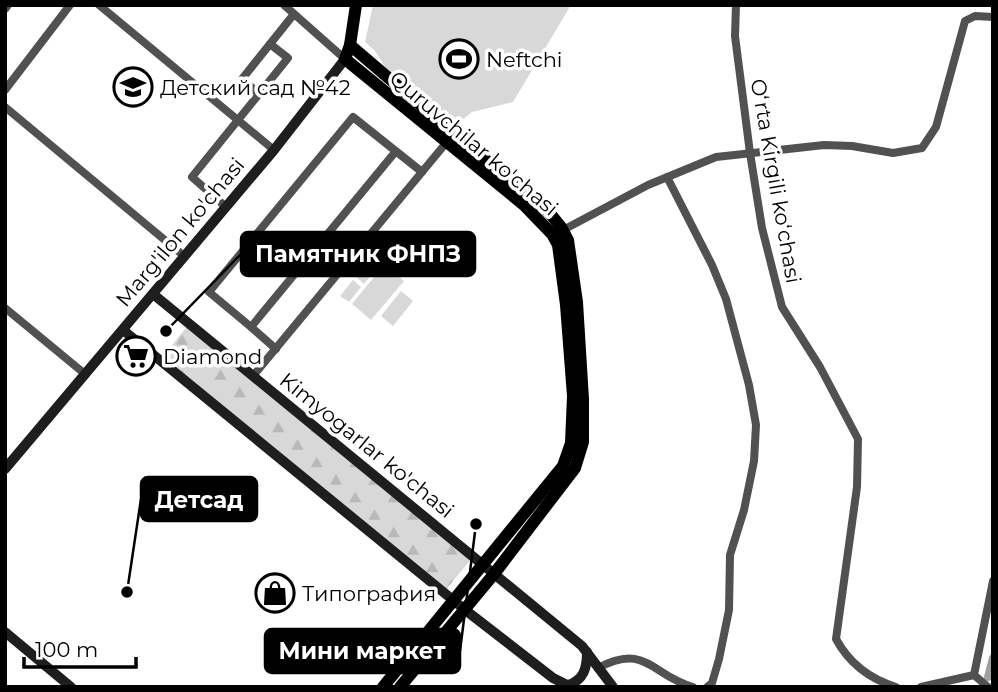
<svg xmlns="http://www.w3.org/2000/svg" width="998" height="692" font-family="Montserrat,sans-serif">
<style>
.forest{fill:url(#forest-firs)}
.garden{fill:#d8d8d8}
.lines{fill:none;stroke-linecap:round;stroke-linejoin:round}
.canal{stroke:#9f9f9f;stroke-width:8}
.street{stroke:#515151;stroke-width:8}
.secondary{stroke:#1e1e1e;stroke-width:10}
.primary{stroke:#000;stroke-width:12}
.labels{text-anchor:middle;dominant-baseline:central;stroke-width:7;stroke-linejoin:round;paint-order:stroke}
.poi-label{font-size:21px;fill:#000;stroke:#fff;text-anchor:start}
.street-label{font-size:21px;fill:#000;stroke:#fff}
.leader{fill:none;stroke:#000;stroke-width:2.5}
.callout-dot{fill:#000;stroke:#fff;stroke-width:2.5}
.callout{fill:#000;stroke:#000;stroke-width:2.5}
.callout-label{font-size:23px;text-anchor:middle;font-weight:bold;fill:#fff}
</style>
<defs>
<pattern id="forest-firs" width="22" height="20" patternUnits="userSpaceOnUse" patternTransform="scale(1.75)"><rect width="22" height="20" fill="#d8d8d8"/><path d="M5 1l3.5 6h-7zM16 11l3.5 6h-7z" fill="#b8b8b8"/></pattern>
</defs>
<rect width="100%" height="100%" fill="#fff"/>
<polygon class="forest" points="189,324 473,557 443,593 160,360"/>
<g class="garden">
<polygon points="373,5 571,5 513,102 472,112 456,125 385,67 375,51 365,42"/>
<polygon points="371,250 383,260 364,284 352,273"/>
<polygon points="384,265 404,281 371,320 352,304"/>
<polygon points="353,280 361,287 349,302 340,296"/>
<polygon points="401,291 413,301 393,326 381,316"/>
</g>
<g class="lines">
<polyline class="canal" points="988,677 993,658"/>
<g class="street">
<polyline points="99,5 274,150"/>
<polyline points="284,5 345,59"/>
<path d="M736,5L735,36L750,153L762,228L782,307L820,367L858,439L857,487L836,639C849,663 870,679 896,687"/>
<polyline points="5,9 8,5"/>
<polyline points="5,90 70,5"/>
<polyline points="259,94 288,58 270,44"/>
<polyline points="5,107 184,256"/>
<polyline points="396,151 251,327 209,292 353,117 422,172"/>
<polyline points="667,177 712,265 726,299 749,385 756,425 754,461 744,510 730,555 729,610 719,659 712,683 707,687"/>
<polyline points="226,207 192,177 259,94 242,79 294,14"/>
<polyline points="563,230 648,185 716,157 824,145 852,146 893,153 922,148 936,127 965,21 975,16 993,17"/>
<polyline points="5,308 85,374"/>
<polyline points="251,327 276,349"/>
<polyline points="253,376 446,143"/>
<path d="M598,668C646,642 652,676 693,687"/>
<polyline points="921,687 974,675"/>
<polyline points="988,687 974,675 993,581"/>
</g>
<g class="secondary">
<polyline points="153,294 582,646 613,687"/>
<polyline points="123,330 464,609 553,678 571,687"/>
<polyline points="5,469 274,150 345,59"/>
<polyline points="5,632 71,687"/>
<path d="M568,685C584,680 587,668 587,652"/>
</g>
<g class="primary">
<polyline points="356,5 350,45 345,59 524,205 552,234 558,245 566,305 573,396 571,443 563,466 383,687"/>
<polyline points="350,45 454,134 548,211 561,227 568,240 577,302 583,399 583,442 575,468 494,574 400,687"/>
</g>
</g>
<defs>
<g id="stadium-ring" transform="scale(2.0125)"><circle r="9.5" fill="#fff" stroke="#000" stroke-width="1.5"/><path d="M0-5a6.5 5 0 1 0 0 10a6.5 5 0 1 0 0-10ZM-3.5-1.8h7v3.6h-7Z" fill="#000"/></g>
<g id="school-ring" transform="scale(2.0125)"><circle r="9.5" fill="#fff" stroke="#000" stroke-width="1.5"/><path d="M0-5L7-2L0 1L-7-2ZM-4 1L0 2.5L4 1V4Q0 6-4 4Z" fill="#000"/></g>
<g id="supermarket-ring" transform="scale(2.0125)"><circle r="9.5" fill="#fff" stroke="#000" stroke-width="1.5"/><path d="M-6-5.5h2.5l.6 2H6L4.5 2H-2.5L-4.4-4H-6ZM-1.5 3.2a1.3 1.3 0 1 0 .1 0ZM3 3.2a1.3 1.3 0 1 0 .1 0Z" fill="#000"/></g>
<g id="shop-ring" transform="scale(2.0125)"><circle r="9.5" fill="#fff" stroke="#000" stroke-width="1.5"/><path d="M-5-2.5h2.3a2.7 3.5 0 0 1 5.4 0H5L5.5 6h-11ZM-1.5-2.5h3a1.5 2.3 0 0 0-3 0Z" fill="#000"/></g>
</defs>
<g fill-rule="evenodd">
<use href="#stadium-ring" x="459" y="59"/>
<use href="#school-ring" x="133" y="87"/>
<use href="#supermarket-ring" x="136" y="356"/>
<use href="#shop-ring" x="275" y="593"/>
</g>
<g class="labels">
<g class="poi-label">
<text x="486" y="59">Neftchi</text>
<text x="160" y="87">Детский сад №42</text>
<text x="163" y="356">Diamond</text>
<text x="302" y="593">Типография</text>
</g>
<g class="street-label">
<text transform="translate(474 143) rotate(40)">Quruvchilar ko'chasi</text>
<text transform="translate(776 181) rotate(80)">Oʻrta Kirgili koʻchasi</text>
<text transform="translate(180 232) rotate(-50)">Marg'ilon ko'chasi</text>
<text transform="translate(367 445) rotate(39)">Kimyogarlar ko'chasi</text>
</g>
</g>
<path class="leader" d="M166 331L241 254M127 592L141 499M476 524L460 651"/>
<g class="callout-dot">
<circle cx="166" cy="331" r="7"/>
<circle cx="127" cy="592" r="7"/>
<circle cx="476" cy="524" r="7"/>
</g>
<g class="callout">
<rect x="241" y="232" width="234" height="44" rx="7"/>
<rect x="141" y="477" width="116" height="44" rx="7"/>
<rect x="265" y="629" width="195" height="44" rx="7"/>
</g>
<g class="callout-label">
<text x="358" y="262">Памятник ФНПЗ</text>
<text x="199" y="508">Детсад</text>
<text x="362" y="659">Мини маркет</text>
</g>
<rect width="998" height="692" fill="none" stroke="#000000" stroke-width="14"/>
<path d="M24 657v10h112v-10" fill="none" stroke="#000000" stroke-width="3.5"/>
<text x="35" y="657" font-size="21" fill="#000000" stroke="#ffffff" stroke-width="5" paint-order="stroke">100 m</text>
</svg>
